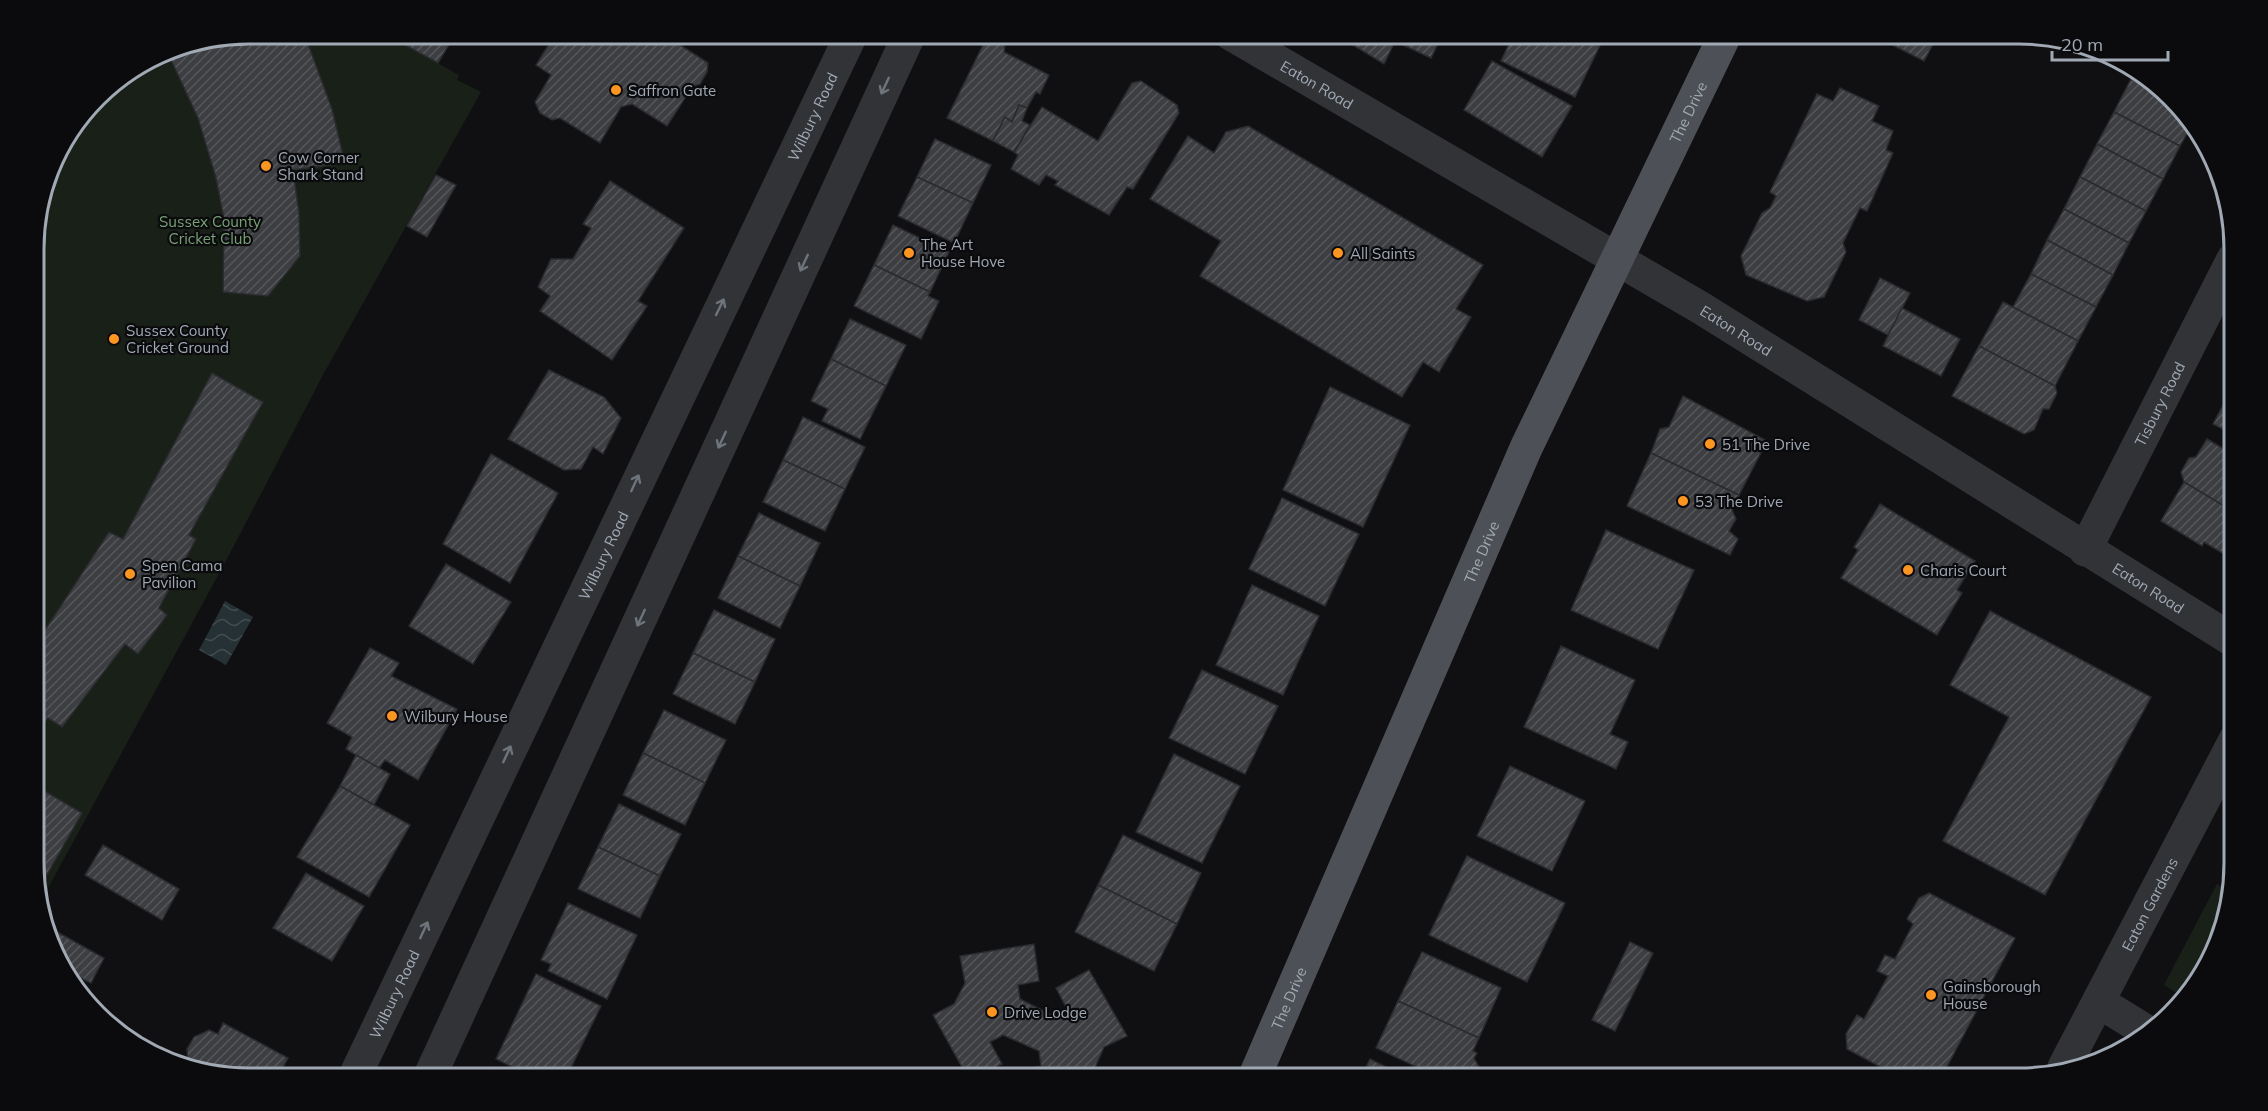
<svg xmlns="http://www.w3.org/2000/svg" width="2268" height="1111" font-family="Mulish,sans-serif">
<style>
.green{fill:#182018}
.water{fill:url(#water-waves)}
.building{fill:url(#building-hatch);stroke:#2a2b2e;stroke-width:1.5}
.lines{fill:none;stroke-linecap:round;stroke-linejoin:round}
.minor{stroke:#313337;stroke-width:33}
.major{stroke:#4d5056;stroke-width:33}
.oneway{stroke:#6e747c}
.poi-dot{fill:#ff951b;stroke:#0b0b0d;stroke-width:2}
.labels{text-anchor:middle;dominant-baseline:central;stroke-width:4.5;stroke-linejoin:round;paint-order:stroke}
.street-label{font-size:15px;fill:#a0a9b4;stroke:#0b0b0d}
.poi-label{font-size:15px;fill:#a0a9b4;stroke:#0b0b0d;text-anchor:start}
.park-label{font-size:15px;fill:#78a175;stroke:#0b0b0d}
.rim{fill:none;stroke:#a0a9b4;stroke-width:3}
</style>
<defs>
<pattern id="water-waves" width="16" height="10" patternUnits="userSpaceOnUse" patternTransform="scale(1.5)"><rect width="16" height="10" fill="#263136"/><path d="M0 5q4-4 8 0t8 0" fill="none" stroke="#424c51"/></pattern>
<pattern id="building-hatch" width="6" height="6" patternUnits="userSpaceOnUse" patternTransform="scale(1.5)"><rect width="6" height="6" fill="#3c3e42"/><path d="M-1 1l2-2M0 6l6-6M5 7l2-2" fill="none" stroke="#55575b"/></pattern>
</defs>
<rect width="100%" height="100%" fill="#101012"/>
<g class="green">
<polygon points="248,33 383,33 459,75 457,80 481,92 324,373 228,557 40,903 35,891 33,234 55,153 106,87 166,49"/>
<polygon points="2217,884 2229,890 2213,958 2180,995 2164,985"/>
</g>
<polygon class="water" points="225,601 253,617 226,665 199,650"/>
<g class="building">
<polygon points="248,33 304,33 332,109 345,163 293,170 299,213 300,256 268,296 223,292 224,219 216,178 198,118 166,49"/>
<polygon points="383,33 456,33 438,63"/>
<polygon points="556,33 688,33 680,45 708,63 707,72 700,84 692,87 667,126 632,104 621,107 600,143 560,118 552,120 540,113 535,102 551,75 536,65"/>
<polygon points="1352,33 1399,33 1384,64 1348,42"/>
<polygon points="1405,33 1443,33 1431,58 1401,44"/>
<polygon points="1514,33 1606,33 1575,97 1501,61"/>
<polygon points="1869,33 1939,33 1924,61"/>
<polygon points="987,37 1005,45 1004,52 1049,75 1040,94 1036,92 1027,108 1019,105 1012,122 1005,117 993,141 947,118"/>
<polygon points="1492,61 1572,106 1542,157 1464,110"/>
<polygon points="2134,71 2166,97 2131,79"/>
<polygon points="2131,79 2166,97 2191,118 2193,123 2180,146 2114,112"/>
<polygon points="1141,81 1177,105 1179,113 1133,189 1127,187 1109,215 1055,185 1058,181 1046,175 1039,185 1011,169 1018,155 1014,152 1042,107 1098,141 1132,83"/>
<polygon points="1840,88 1879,106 1872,121 1893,131 1886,150 1893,153 1867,211 1860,208 1843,243 1846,252 1824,297 1807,301 1746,275 1741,256 1762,213 1770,208 1776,196 1770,192 1817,94 1833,101"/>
<polygon points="1019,105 1027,108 1022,121 1030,125 1014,152 993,141 1005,117 1012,122"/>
<polygon points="2114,112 2180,146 2163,179 2097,144"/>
<polygon points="1248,126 1483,265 1456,309 1471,317 1439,372 1423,362 1402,397 1200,276 1221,241 1150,199 1188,136 1214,153 1226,132"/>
<polygon points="935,139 991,165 973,203 917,177"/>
<polygon points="2097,144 2163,179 2146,211 2080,177"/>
<polygon points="436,175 456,185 427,237 407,226"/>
<polygon points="917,177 973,203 954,243 898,216"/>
<polygon points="2080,177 2146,211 2129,243 2064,209"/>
<polygon points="610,181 684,228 638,301 647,306 612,360 540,311 550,296 538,287 551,259 573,259 591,228 583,224"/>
<polygon points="2064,209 2129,243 2113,275 2047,240"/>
<polygon points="893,225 949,252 930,292 874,265"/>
<polygon points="2047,240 2113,275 2096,307 2031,274"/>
<polygon points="874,265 930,292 928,296 939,301 921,339 854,306"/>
<polygon points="2031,274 2096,307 2078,341 2013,307"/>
<polygon points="1880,278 1910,293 1888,335 1859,320"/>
<polygon points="2003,302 2078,341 2055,386 1979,346"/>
<polygon points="1902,308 1960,339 1941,376 1883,346"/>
<polygon points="850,319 906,345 886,386 831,359"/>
<polygon points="1979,346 2055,386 2057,393 2049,409 2043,409 2034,430 2024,434 1952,396"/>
<polygon points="831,359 886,386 860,439 822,421 828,409 811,401"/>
<polygon points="549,370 604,397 621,418 603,454 593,447 581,469 564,470 508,439"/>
<polygon points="212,373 263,402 189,535 196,539 159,608 167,615 138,654 125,644 62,727 48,718 37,731 35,730 34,647 109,532 123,539"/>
<polygon points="2234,385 2234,435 2213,424"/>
<polygon points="1330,387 1410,425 1363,527 1283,490"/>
<polygon points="1683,396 1767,441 1739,495 1651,453 1660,429 1669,427"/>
<polygon points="803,417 865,447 845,489 783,460"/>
<polygon points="2207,439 2234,455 2234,512 2184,482 2181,472 2189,458 2196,457"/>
<polygon points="1651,453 1739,495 1732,510 1736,519 1729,531 1738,539 1730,555 1627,506"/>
<polygon points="491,454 558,493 510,583 443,544"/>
<polygon points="783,460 845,489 825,531 763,502"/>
<polygon points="2184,482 2234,512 2234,560 2204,542 2202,546 2161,521"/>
<polygon points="1282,498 1359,534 1325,606 1249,569"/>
<polygon points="1880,504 1975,561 1957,590 1962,593 1937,635 1841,578 1858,550 1854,547"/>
<polygon points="759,513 820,543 800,586 738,556"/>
<polygon points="1606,530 1694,570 1658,649 1571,610"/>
<polygon points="738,556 800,586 780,628 718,598"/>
<polygon points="446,564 511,602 473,664 409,626"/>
<polygon points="1252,585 1319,616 1283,695 1216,665"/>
<polygon points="714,610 775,639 755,682 693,653"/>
<polygon points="1990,611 2151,697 2045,895 1943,841 2009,717 1950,685"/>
<polygon points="1561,646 1635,680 1610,734 1628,742 1616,769 1524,727"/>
<polygon points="370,648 399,663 391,676 457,709 418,780 385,760 379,768 356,755 346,749 352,737 327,723"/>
<polygon points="693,653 755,682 735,724 673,694"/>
<polygon points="1202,670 1278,706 1245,774 1169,738"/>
<polygon points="664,710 726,740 705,783 643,753"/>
<polygon points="643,753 705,783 685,825 623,795"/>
<polygon points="1174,754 1240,786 1202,863 1136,832"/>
<polygon points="356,755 390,774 374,805 340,786"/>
<polygon points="1510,766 1585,801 1552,871 1477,836"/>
<polygon points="36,786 82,813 36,894 35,789"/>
<polygon points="340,786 410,825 369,897 297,857"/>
<polygon points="619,804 681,834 660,876 598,847"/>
<polygon points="1123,835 1201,873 1177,924 1098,885"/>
<polygon points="103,845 179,889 162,920 85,875"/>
<polygon points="598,847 660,876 640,918 578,889"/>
<polygon points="1467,856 1565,903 1527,982 1429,935"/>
<polygon points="306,873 364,906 332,961 273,928"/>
<polygon points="1098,885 1177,924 1154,971 1075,932"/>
<polygon points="1929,893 2015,938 1941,1078 1901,1078 1847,1049 1846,1034 1857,1015 1864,1019 1888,976 1877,971 1885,955 1895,959 1913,924 1907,919 1919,898"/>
<polygon points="568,903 637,935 607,999 548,971 551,964 541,960"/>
<polygon points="50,928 104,958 91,983 68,972"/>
<polygon points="1630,942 1653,953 1615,1031 1592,1020"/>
<polygon points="1034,944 1039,981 1018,985 1020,999 1055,1017 1067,1009 1056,988 1089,970 1127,1036 1104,1047 1094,1070 1095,1078 1019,1078 1017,1071 1041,1066 1039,1051 1003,1035 990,1042 1002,1064 976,1078 968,1078 933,1015 954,1004 965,983 960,956"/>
<polygon points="1422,952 1501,988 1479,1038 1398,1001"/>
<polygon points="536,974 601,1006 566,1078 535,1078 496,1059"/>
<polygon points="1398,1001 1479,1038 1473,1051 1477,1053 1474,1058 1479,1067 1472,1078 1440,1078 1376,1048"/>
<polygon points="223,1023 288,1058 277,1078 248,1078 188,1064 187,1049 194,1037 209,1030 218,1034"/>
<polygon points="1370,1059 1408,1078 1361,1078"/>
<polygon points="490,1067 513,1078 485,1078"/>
</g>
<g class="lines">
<g class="minor">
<path id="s1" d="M1229,33L1701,308L2234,641"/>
<path id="s2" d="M2085,550L2233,259"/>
<polyline points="2099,1002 2148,1032"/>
<path id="s3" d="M2064,1067L2235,740"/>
<path id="s4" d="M354,1078L852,33"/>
<polyline points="429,1078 910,33"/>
</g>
<path class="major" id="s5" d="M1254,1078L1526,448L1726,33"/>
</g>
<defs><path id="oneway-shaft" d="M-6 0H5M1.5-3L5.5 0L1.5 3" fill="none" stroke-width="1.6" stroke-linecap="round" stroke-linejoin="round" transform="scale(1.5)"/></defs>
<g class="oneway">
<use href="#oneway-shaft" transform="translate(885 86) rotate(115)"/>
<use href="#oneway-shaft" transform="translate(804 263) rotate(115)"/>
<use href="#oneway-shaft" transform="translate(720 307) rotate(-64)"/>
<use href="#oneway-shaft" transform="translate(722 440) rotate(115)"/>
<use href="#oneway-shaft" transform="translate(635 483) rotate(-65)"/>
<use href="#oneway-shaft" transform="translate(641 618) rotate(115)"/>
<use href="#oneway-shaft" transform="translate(507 754) rotate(-65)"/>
<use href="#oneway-shaft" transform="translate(424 930) rotate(-65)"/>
</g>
<g class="poi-dot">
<circle cx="616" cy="90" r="6"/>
<circle cx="266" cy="166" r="6"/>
<circle cx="909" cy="253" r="6"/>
<circle cx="1338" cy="253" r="6"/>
<circle cx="114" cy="339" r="6"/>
<circle cx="1710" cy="444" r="6"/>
<circle cx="1683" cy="501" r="6"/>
<circle cx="1908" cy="570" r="6"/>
<circle cx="130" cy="574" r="6"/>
<circle cx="392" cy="716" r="6"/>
<circle cx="1931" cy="995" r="6"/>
<circle cx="992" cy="1012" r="6"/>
</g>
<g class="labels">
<g class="street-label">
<text stroke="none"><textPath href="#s1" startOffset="102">Eaton Road</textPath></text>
<text stroke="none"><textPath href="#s5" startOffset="1059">The Drive</textPath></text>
<text stroke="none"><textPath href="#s4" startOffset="1065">Wilbury Road</textPath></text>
<text stroke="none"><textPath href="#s1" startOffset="588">Eaton Road</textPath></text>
<text stroke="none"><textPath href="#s2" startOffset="164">Tisbury Road</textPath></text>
<text stroke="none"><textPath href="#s5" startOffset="573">The Drive</textPath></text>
<text stroke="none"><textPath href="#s4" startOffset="579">Wilbury Road</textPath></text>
<text stroke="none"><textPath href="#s1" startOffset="1074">Eaton Road</textPath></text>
<text stroke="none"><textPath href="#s3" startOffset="184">Eaton Gardens</textPath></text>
<text stroke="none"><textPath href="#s4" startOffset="93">Wilbury Road</textPath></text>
<text stroke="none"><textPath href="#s5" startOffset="87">The Drive</textPath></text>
</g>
<g class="poi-label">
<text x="628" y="90">Saffron Gate</text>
<text x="278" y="157">Cow Corner<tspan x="278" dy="17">Shark Stand</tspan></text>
<text x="921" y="244">The Art<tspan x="921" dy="17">House Hove</tspan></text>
<text x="1350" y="253">All Saints</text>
<text x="126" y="330">Sussex County<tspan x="126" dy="17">Cricket Ground</tspan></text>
<text x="1722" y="444">51 The Drive</text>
<text x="1695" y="501">53 The Drive</text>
<text x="142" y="565">Spen Cama<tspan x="142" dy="17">Pavilion</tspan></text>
<text x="1920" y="570">Charis Court</text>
<text x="404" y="716">Wilbury House</text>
<text x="1943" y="986">Gainsborough<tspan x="1943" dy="17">House</tspan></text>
<text x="1004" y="1012">Drive Lodge</text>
</g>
<g class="park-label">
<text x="210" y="221">Sussex County<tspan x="210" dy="17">Cricket Club</tspan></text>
</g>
</g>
<path d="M0 0H2268V1111H0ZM249 44H2019A205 205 0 0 1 2224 249V863A205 205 0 0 1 2019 1068H249A205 205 0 0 1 44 863V249A205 205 0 0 1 249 44Z" fill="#0b0b0d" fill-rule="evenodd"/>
<path class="rim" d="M249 44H2019A205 205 0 0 1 2224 249V863A205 205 0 0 1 2019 1068H249A205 205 0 0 1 44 863V249A205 205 0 0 1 249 44Z"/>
<path d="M2052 51v9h116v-9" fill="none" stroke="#a0a9b4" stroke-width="3"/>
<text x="2061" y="51" font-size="18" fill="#a0a9b4" stroke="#0b0b0d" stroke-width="4.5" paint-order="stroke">20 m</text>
</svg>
